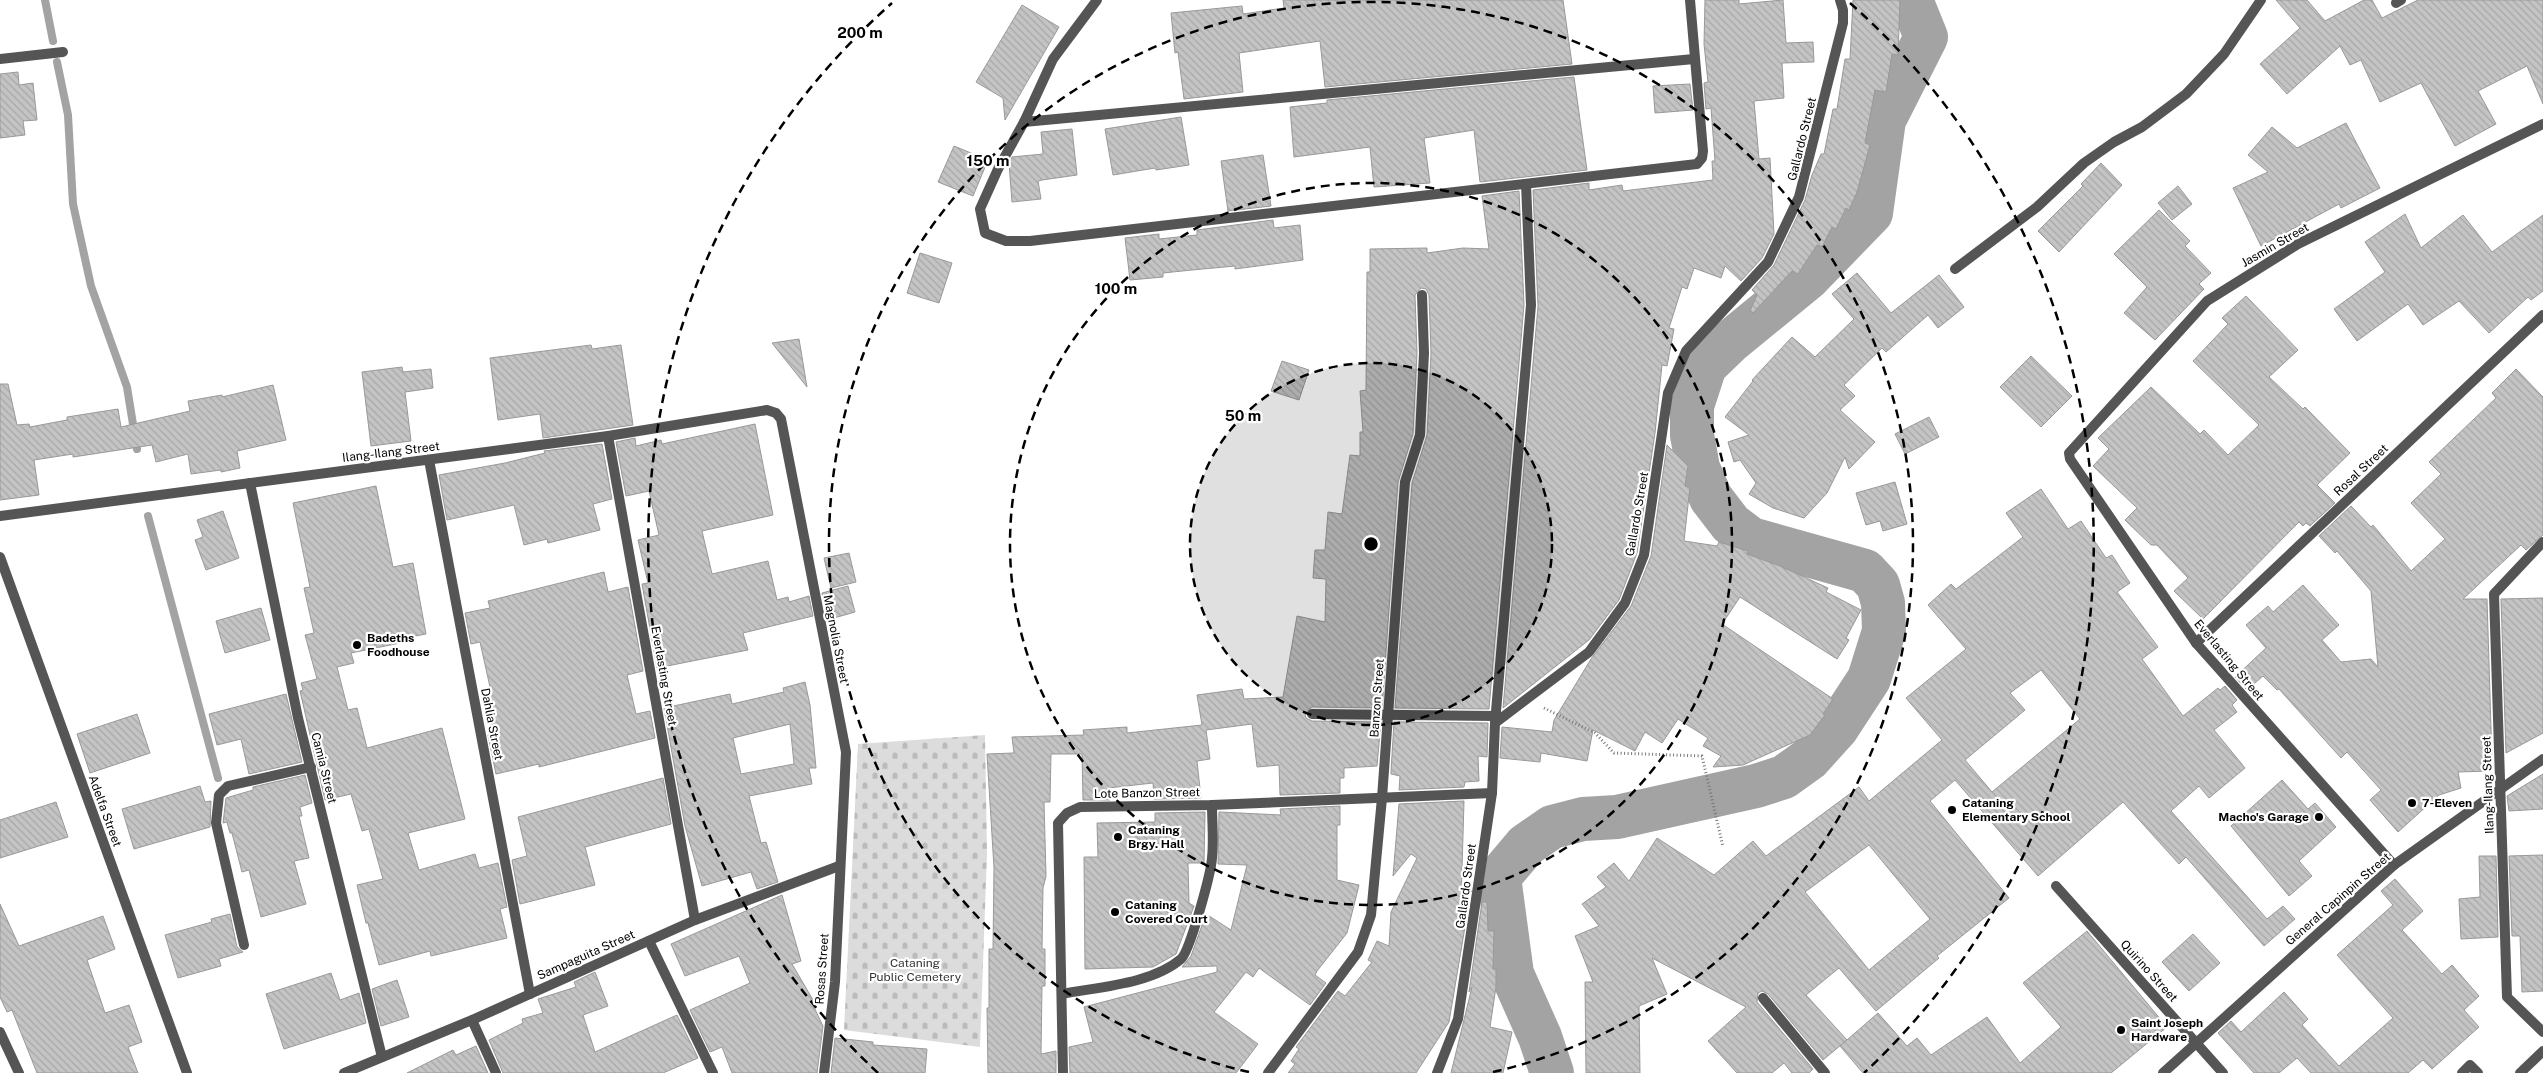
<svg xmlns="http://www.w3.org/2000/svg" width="2543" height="1073" font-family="'Public Sans',sans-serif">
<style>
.cemetery{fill:url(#cemetery-stones)}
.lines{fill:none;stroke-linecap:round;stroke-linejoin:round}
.stream{stroke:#a3a3a3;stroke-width:8}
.river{stroke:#a3a3a3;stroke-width:44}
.building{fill:url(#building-back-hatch);stroke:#999;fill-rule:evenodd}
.path{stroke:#777;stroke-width:3;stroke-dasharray:1 2.5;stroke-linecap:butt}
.service{stroke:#555;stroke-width:10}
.minor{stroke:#555;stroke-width:10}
.tertiary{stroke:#555;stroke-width:10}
.ring{fill:none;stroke:#000;stroke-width:2.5;stroke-dasharray:9 6}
.poi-dot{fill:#000;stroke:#fff;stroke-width:2}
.labels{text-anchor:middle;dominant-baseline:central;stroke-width:4.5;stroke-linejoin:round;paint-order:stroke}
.street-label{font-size:12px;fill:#000;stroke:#fff}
.poi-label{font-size:12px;font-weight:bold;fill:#000;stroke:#fff;text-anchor:start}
.park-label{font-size:12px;fill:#333;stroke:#fff}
.centre{fill:#000;stroke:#fff;stroke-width:2.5}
.ring-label{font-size:15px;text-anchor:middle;font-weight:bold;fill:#000;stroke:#fff;stroke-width:4.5;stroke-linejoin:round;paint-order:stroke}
</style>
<defs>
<pattern id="cemetery-stones" width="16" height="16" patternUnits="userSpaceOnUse" patternTransform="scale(1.25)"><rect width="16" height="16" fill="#dcdcdc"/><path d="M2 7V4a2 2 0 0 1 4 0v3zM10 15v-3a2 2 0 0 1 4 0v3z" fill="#bbb"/></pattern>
<pattern id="building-back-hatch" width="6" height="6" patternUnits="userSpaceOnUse" patternTransform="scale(1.25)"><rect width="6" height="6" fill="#c4c4c4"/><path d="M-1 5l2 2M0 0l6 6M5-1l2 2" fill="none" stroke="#a7a7a7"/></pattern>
</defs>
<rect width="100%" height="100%" fill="#fff"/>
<polygon class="cemetery" points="985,735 987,853 980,1047 844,1030 858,744"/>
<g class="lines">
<g class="stream">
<polyline points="45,0 53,41"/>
<polyline points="57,62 68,115 73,204 91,286 127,387 137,449"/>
<polyline points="148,516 218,778"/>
</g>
<polyline class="river" points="1552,1073 1540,1037 1512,974 1499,877 1526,845 1552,827 1583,819 1617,817 1756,786 1784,777 1809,759 1837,728 1869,679 1884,631 1883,603 1878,585 1865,571 1751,539 1731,524 1711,498 1698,468 1692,435 1692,406 1705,366 1731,341 1808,278 1871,213 1884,120 1926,37 1911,0"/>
</g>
<g class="building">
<polygon points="1283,0 1563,0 1572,64 1325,87 1320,41 1239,53 1243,92 1184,99 1178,52 1175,53 1171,13 1242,6 1243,14 1284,8"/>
<polygon points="1705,0 1739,0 1739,4 1783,0 1786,43 1813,42 1814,62 1782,63 1784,98 1754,101 1759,159 1770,158 1774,234 1762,258 1741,281 1725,266 1721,278 1694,268 1687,289 1682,287 1669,328 1674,329 1667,366 1662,365 1655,433 1637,553 1619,600 1589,640 1503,708 1538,306 1533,190 1589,183 1589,190 1622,185 1623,191 1713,180 1712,161 1715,161 1711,108 1706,109 1704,83 1708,82 1704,44"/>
<polygon points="1853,0 1900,0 1898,55 1892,54 1886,92 1875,90 1865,143 1870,145 1857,192 1849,210 1846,208 1836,229 1832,227 1822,247 1817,245 1798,274 1792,271 1753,313 1750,311 1757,295 1752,290 1774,265 1805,200 1812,175 1821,154 1824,154 1833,109 1837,109 1845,59 1850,59"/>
<polygon points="2276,0 2307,0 2325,21 2364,0 2372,0 2382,18 2418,0 2543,0 2543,104 2527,66 2478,91 2496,124 2455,146 2421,83 2380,102 2361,60 2350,65 2340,46 2287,94 2260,64 2300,28"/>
<polygon points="1022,5 1059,27 1005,120 1003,98 976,82"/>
<polygon points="18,72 19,85 33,83 37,120 23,121 25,135 0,138 0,74"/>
<polygon points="1574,77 1587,170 1480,182 1474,130 1424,138 1430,183 1374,187 1370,147 1294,157 1290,107 1327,103 1327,100"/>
<polygon points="1690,84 1693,110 1655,113 1653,86"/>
<polygon points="1181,117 1189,165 1156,170 1155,168 1113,175 1105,129"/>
<polygon points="2346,123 2380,188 2341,208 2339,204 2261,246 2233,188 2268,172 2248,155 2272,127 2297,148"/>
<polygon points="1072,129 1077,175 1042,180 1038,181 1041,199 1012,202 1009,164 1012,157 1043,154 1041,132"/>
<polygon points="954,146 988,160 973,196 938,182"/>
<polygon points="1263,155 1271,206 1228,211 1221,161"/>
<polygon points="2101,163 2122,185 2059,252 2038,231 2083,186 2081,184"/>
<polygon points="2178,186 2192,204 2172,220 2158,203"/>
<polygon points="1519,191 1524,305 1489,709 1395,708 1412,483 1427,435 1431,353 1429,295 1426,289 1421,288 1415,295 1417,353 1413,434 1398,482 1382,708 1312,707 1305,713 1306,718 1312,721 1381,722 1377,766 1344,768 1344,778 1340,778 1340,793 1280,795 1279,765 1257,767 1252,724 1206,730 1210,759 1197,761 1201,798 1154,799 1153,783 1108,788 1110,800 1083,800 1082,754 1051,754 1050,802 1044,802 1046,876 1043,888 1042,949 1045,949 1045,986 1042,986 1041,1054 1056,1051 1056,1073 988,1073 987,1008 989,1008 989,949 993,949 994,868 987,754 1014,753 1012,737 1084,735 1083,730 1127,727 1127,733 1202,725 1197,695 1242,689 1244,699 1283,697 1297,616 1325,622 1326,579 1313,578 1315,550 1325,550 1328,512 1342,514 1350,455 1360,456 1360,432 1363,432 1360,391 1366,390 1367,272 1370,272 1370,249 1427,248 1427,253 1463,248 1489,249 1482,196"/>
<polygon points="2159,210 2190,241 2185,246 2211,273 2199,284 2204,289 2155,340 2124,313 2147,287 2114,254"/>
<polygon points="2405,214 2421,248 2463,215 2492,252 2543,215 2543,291 2531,300 2528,297 2489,333 2459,301 2423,325 2408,304 2357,341 2334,309 2385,272 2365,242"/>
<polygon points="1273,220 1274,228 1300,225 1303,260 1235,269 1235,266 1192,270 1163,273 1163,277 1130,280 1125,238 1159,234 1159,239 1197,235 1197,230"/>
<polygon points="920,253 952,263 939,303 907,293"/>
<polygon points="1857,273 1891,313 1939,275 1964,307 1938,328 1928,315 1886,352 1882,348 1844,385 1855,396 1840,410 1875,442 1849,469 1845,457 1827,493 1804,518 1773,508 1749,494 1756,483 1740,460 1734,462 1728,442 1749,435 1725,417 1753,381 1752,380 1792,337 1815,357 1854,319 1832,294"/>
<polygon points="2246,296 2298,350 2269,377 2303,409 2305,407 2350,453 2317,485 2335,503 2310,526 2306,523 2303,526 2299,522 2203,619 2174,591 2188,578 2157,545 2151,545 2125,520 2137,508 2093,466 2109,449 2098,438 2151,387 2200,434 2204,430 2228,455 2259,425 2193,361 2228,324 2222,318"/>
<polygon points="799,339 807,387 772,343"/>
<polygon points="591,345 592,349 621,345 633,425 543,438 540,414 498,420 490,358"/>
<polygon points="2031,356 2072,396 2041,427 2000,387"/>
<polygon points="1282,361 1309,370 1299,400 1271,391"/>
<polygon points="402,367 403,372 431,369 433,388 405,392 411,441 371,446 362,372"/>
<polygon points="2516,369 2543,397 2543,535 2526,550 2521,545 2463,599 2487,599 2492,760 2489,763 2489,771 2458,772 2461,788 2439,795 2398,832 2370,800 2381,790 2347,752 2341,758 2279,689 2277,690 2263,676 2247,690 2235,677 2266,648 2246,625 2268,606 2273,612 2303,585 2339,625 2322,640 2341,662 2371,659 2378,667 2371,591 2337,551 2335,553 2319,536 2351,506 2371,527 2373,525 2411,571 2445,539 2411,503 2441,474 2429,462 2496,398 2492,393"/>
<polygon points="0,384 8,384 17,425 29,424 30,427 67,420 67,417 118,409 121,427 190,411 188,401 222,395 222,397 273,385 286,440 237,451 240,468 221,472 221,470 191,474 188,454 156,462 152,445 73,457 73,454 34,460 39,495 0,500"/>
<polygon points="1929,417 1939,437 1905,454 1895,434"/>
<polygon points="755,424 773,515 702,531 712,574 768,561 777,600 788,597 789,602 809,596 813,616 743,633 748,650 657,668 642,584 648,583 638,540 659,535 649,491 626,496 616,442 635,438 636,446 661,440 662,444"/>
<polygon points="602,444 612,499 593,504 600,530 548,543 547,539 524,545 514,505 447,520 439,475 505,463 545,453 544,451"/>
<polygon points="1667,445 1688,466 1685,486 1690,487 1684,541 1717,546 1719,542 1748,551 1747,554 1780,566 1828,588 1826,592 1861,610 1846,638 1849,640 1837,659 1740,597 1722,624 1833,699 1823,714 1825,715 1810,735 1743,765 1713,767 1721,756 1703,746 1708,738 1678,719 1662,743 1645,732 1635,751 1593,730 1587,761 1541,753 1540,762 1500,758 1502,727 1552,732 1554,720 1591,659 1631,606 1651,556"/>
<polygon points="1895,482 1907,524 1883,531 1880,521 1866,525 1856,493"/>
<polygon points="376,486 393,567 413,563 426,634 410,637 410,641 351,653 354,663 337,667 348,710 357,708 367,748 442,728 465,819 408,833 419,870 475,854 479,868 498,863 507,907 500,909 507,938 431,956 430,951 379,965 368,923 366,923 357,885 383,879 369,829 362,831 351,794 325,800 300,691 303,690 301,683 317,679 305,635 314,633 304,588 310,587 293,503"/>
<path d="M2041,489L2068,529L2081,521L2106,558L2112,555L2130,583L2117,592L2158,647L2142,659L2183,716L2218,688L2220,690L2225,686L2237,700L2232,705L2237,712L2214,730L2245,768L2209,798L2199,786L2171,811L2267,919L2283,906L2295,919L2264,946L2186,857L2179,864L2123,802L2038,876L1955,780L1930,801L2009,898L1937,956L1939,958L1876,1011L1839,968L1806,995L1847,1040L1823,1060L1768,994L1762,991L1758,993L1757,1002L1813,1069L1809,1073H1792L1784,1063L1772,1073H1737L1708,1041L1746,1007L1652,958L1667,994L1639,1006L1640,1073H1586L1585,982H1593L1575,936L1599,926L1582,904L1606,887L1597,877L1614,863L1629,881L1657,838L1714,875L1753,841L1766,856L1859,787L1869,801L1942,740L1906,698L1966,649L1928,605L1951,584L1956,589L2023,537L2006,513ZM2041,670L2080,719L1992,792L1965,760L2025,710L2010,693ZM1869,845L1930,919L1869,970L1805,892Z"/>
<polygon points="223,511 239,558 206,570 195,540 203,537 197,520"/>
<polygon points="849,553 856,582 831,588 824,558"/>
<polygon points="604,572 608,592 628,587 643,671 627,675 636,714 650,711 655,738 539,767 539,764 496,774 488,735 493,734 481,690 490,687 480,642 471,644 465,613 490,608 488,601"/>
<polygon points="848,586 855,612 827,620 822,593"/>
<polygon points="2543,598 2543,733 2506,753 2501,599"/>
<polygon points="261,608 270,640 225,653 216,621"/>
<path d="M805,682L810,705L816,768H809L812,784L749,796L761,843L766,842L778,882L757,889L751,872L702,886L685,826L664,708L730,694L732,704L784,692L783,688ZM790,724L794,764L741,774L733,738Z"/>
<polygon points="286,694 302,762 249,774 241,739 217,745 209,714"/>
<polygon points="137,714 150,753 90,773 77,734"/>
<polygon points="1394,722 1488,723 1487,757 1478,756 1479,781 1465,782 1464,787 1399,790 1400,776 1391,774 1391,772"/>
<polygon points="2543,774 2543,809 2509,811 2507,796"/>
<polygon points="305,775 312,803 300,807 302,816 299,816 309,858 294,861 306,904 261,917 249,870 242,872 232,833 230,833 227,822 223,823 226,798 253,790 253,787"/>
<polygon points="663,778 671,824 585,847 595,885 520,904 512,860 527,856 518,817"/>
<polygon points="2282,780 2308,809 2315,803 2336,827 2299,861 2312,876 2289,896 2231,826"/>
<polygon points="200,786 205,802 211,801 210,827 134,849 122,809"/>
<polygon points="1464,801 1461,903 1469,903 1449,1022 1416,1073 1288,1073 1295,1064 1291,1061 1299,1049 1296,1047 1338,991 1345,996 1372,962 1368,960 1377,941 1389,946 1391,912 1417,858 1411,854 1393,876 1399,804"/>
<polygon points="56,802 68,837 0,858 0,820"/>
<polygon points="1340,806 1340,825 1337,825 1337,880 1359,885 1347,933 1317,971 1315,975 1326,983 1310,1005 1259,968 1253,977 1246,972 1214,1012 1258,1044 1236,1073 1070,1073 1069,1047 1093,1042 1084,1007 1217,972 1217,966 1182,967 1191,956 1206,914 1231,930 1247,865 1218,864 1219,812 1281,815 1280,809"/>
<polygon points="1205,812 1204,863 1188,863 1189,903 1194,906 1176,954 1153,967 1085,969 1084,857 1098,857 1097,823 1155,822 1155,813"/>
<polygon points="2543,855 2543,991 2522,992 2520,936 2512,936 2509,856"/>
<polygon points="2479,856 2496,856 2498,937 2461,939 2459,899 2480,897"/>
<polygon points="2395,879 2423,911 2402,930 2442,974 2452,965 2479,996 2464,1010 2479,1027 2432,1069 2423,1060 2408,1073 2311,1073 2297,1058 2279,1073 2254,1073 2218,1033 2231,1021 2241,1032 2284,992 2308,1019 2302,1025 2339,1066 2393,1018 2337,955 2393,905 2381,891"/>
<polygon points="782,895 801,961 792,964 813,1000 811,1001 823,1026 817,1073 732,1073 722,1047 710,1052 690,1010 750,983 739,956 685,976 671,944"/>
<polygon points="1482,902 1487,902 1488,931 1494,931 1493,969 1496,969 1496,987 1490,1027 1512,1032 1503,1073 1451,1073 1472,987 1469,992"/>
<polygon points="0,904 19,946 103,916 115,949 87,960 105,1013 129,1005 142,1042 128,1047 138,1073 37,1073 12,1010 7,1012 0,997"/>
<polygon points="230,914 237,947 243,952 219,959 221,966 178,978 165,935 212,922 211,919"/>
<polygon points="2087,931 2167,1027 2111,1073 1863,1073 1840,1046 1878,1013 1907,1046 1917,1038 1931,1055 1987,1017 2020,1063 2061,1027 2023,983"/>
<polygon points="2193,934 2220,963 2189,991 2162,962"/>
<polygon points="595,972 608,1006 583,1015 595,1052 677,1015 698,1058 663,1073 503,1073 489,1040 523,1023 522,1019 543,1013 538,999 576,987 574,982"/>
<polygon points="331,973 340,1000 359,993 366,1023 284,1049 266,994"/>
<polygon points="397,980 409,1017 381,1026 372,989"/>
<polygon points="835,1038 873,1042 873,1045 927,1049 925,1073 831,1073"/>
<polygon points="476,1046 488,1073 407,1073 453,1050 456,1055"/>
</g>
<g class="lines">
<polyline class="path" points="1544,708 1595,733 1614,753 1702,756 1723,847"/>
<polyline class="service" points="244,945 216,823 219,795 228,786 311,767"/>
<g class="minor">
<polyline points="1097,0 1053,59 1024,122 998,169 980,209 985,233 1006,241 1030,241 1697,164 1702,158 1703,151 1690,0"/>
<polyline points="2396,3 2401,0"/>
<polyline points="0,59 63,52"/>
<polyline points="1024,122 1694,59"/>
<polyline points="1955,269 2037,207 2084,163 2114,142 2142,127 2186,94 2224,54 2261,0"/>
<polyline points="608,436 695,920"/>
<polyline points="429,460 530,994"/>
<polyline points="250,483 298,718 382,1057"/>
<polyline points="0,516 608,436 767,410 776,413 781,419 846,752 835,982 824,1073"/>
<polyline points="2543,542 2494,594 2507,997 2543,1032"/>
<polyline points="0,557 187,1073"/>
<polyline points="2196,643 2543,315"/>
<polyline points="1312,714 1496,716"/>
<polyline points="1495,723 1531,305 1526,184"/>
<polyline points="2394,865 2196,643 2070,459 2069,453 2207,301 2298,244 2543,124"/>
<polyline points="2056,886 2223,1073"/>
<polyline points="649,941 713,1073"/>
<path d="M1062,994C1098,987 1152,984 1181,959C1190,951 1211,873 1212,858C1214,841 1212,822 1212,805"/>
<polyline points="1763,998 1825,1073"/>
<polyline points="472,1020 496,1073"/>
<polyline points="344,1073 472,1020 695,920 839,866"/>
<polyline points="1063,1073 1058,823 1067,813 1080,807 1212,805 1492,793"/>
<polyline points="1268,1073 1358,952 1371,915 1382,798 1405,482 1420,435 1424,353 1422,295"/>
<polyline points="2462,1073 2470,1065 2478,1073"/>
<polyline points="2520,1073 2543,1051"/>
</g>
<g class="tertiary">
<polyline points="0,1032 19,1073"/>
<polyline points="1437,1073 1458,1019 1492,793 1495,723 1589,652 1625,603 1644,555 1668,393 1686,351 1768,262 1799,197 1843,23 1843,10 1840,0"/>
<polyline points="2163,1073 2394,865 2543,759"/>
</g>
</g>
<circle cx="1371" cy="544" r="181" fill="#000" fill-opacity=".12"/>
<g class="ring">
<circle cx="1371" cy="544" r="181"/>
<circle cx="1371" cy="544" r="361"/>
<path d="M1249 1072A542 542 0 1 1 1493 1072"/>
<path d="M878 1073A723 723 0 0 1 892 3M1850 3A723 723 0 0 1 1864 1073"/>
</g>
<g class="poi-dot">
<circle cx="357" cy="645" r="5"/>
<circle cx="2412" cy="803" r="5"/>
<circle cx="1952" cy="810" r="5"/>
<circle cx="2319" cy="817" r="5"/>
<circle cx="1118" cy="837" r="5"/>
<circle cx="1115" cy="912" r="5"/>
<circle cx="2121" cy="1030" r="5"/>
</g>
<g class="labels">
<g class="street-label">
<text transform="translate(1802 139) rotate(-76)">Gallardo Street</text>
<text transform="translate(2275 245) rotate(-30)">Jasmin Street</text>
<text transform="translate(391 452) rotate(-7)">Ilang-Ilang Street</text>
<text transform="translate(2361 470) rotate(-43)">Rosal Street</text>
<text transform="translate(1637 514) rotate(-80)">Gallardo Street</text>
<text transform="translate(836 639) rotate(79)">Magnolia Street</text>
<text transform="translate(2229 660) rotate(50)">Everlasting Street</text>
<text transform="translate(664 676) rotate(80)">Everlasting Street</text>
<text transform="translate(1377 698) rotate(-86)">Banzon Street</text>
<text transform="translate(492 724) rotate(79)">Dahlia Street</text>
<text transform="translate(324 768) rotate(76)">Camia Street</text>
<text transform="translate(2488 785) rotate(-92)">Ilang-Ilang Street</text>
<text transform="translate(1147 793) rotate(-1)">Lote Banzon Street</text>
<text transform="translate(105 811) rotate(70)">Adelfa Street</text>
<text transform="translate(1466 886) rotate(-82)">Gallardo Street</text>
<text transform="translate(2338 899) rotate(-41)">General Capinpin Street</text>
<text transform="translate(586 955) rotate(-24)">Sampaguita Street</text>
<text transform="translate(822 969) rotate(-86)">Rosas Street</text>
<text transform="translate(2149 971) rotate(48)">Quirino Street</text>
</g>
<g class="poi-label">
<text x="367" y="638">Badeths<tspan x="367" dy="14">Foodhouse</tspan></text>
<text x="1962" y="803">Cataning<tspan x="1962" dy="14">Elementary School</tspan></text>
<text x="2422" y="803">7-Eleven</text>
<text x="2309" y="817" text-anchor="end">Macho's Garage</text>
<text x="1128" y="830">Cataning<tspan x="1128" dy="14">Brgy. Hall</tspan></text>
<text x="1125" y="905">Cataning<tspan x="1125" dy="14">Covered Court</tspan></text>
<text x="2131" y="1023">Saint Joseph<tspan x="2131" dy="14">Hardware</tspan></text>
</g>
<g class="park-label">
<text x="915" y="963">Cataning<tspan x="915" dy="14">Public Cemetery</tspan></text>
</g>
</g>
<circle cx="1371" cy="544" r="8" class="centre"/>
<g class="ring-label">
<text x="860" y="38">200 m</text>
<text x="988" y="166">150 m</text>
<text x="1116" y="294">100 m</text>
<text x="1243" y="421">50 m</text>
</g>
</svg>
